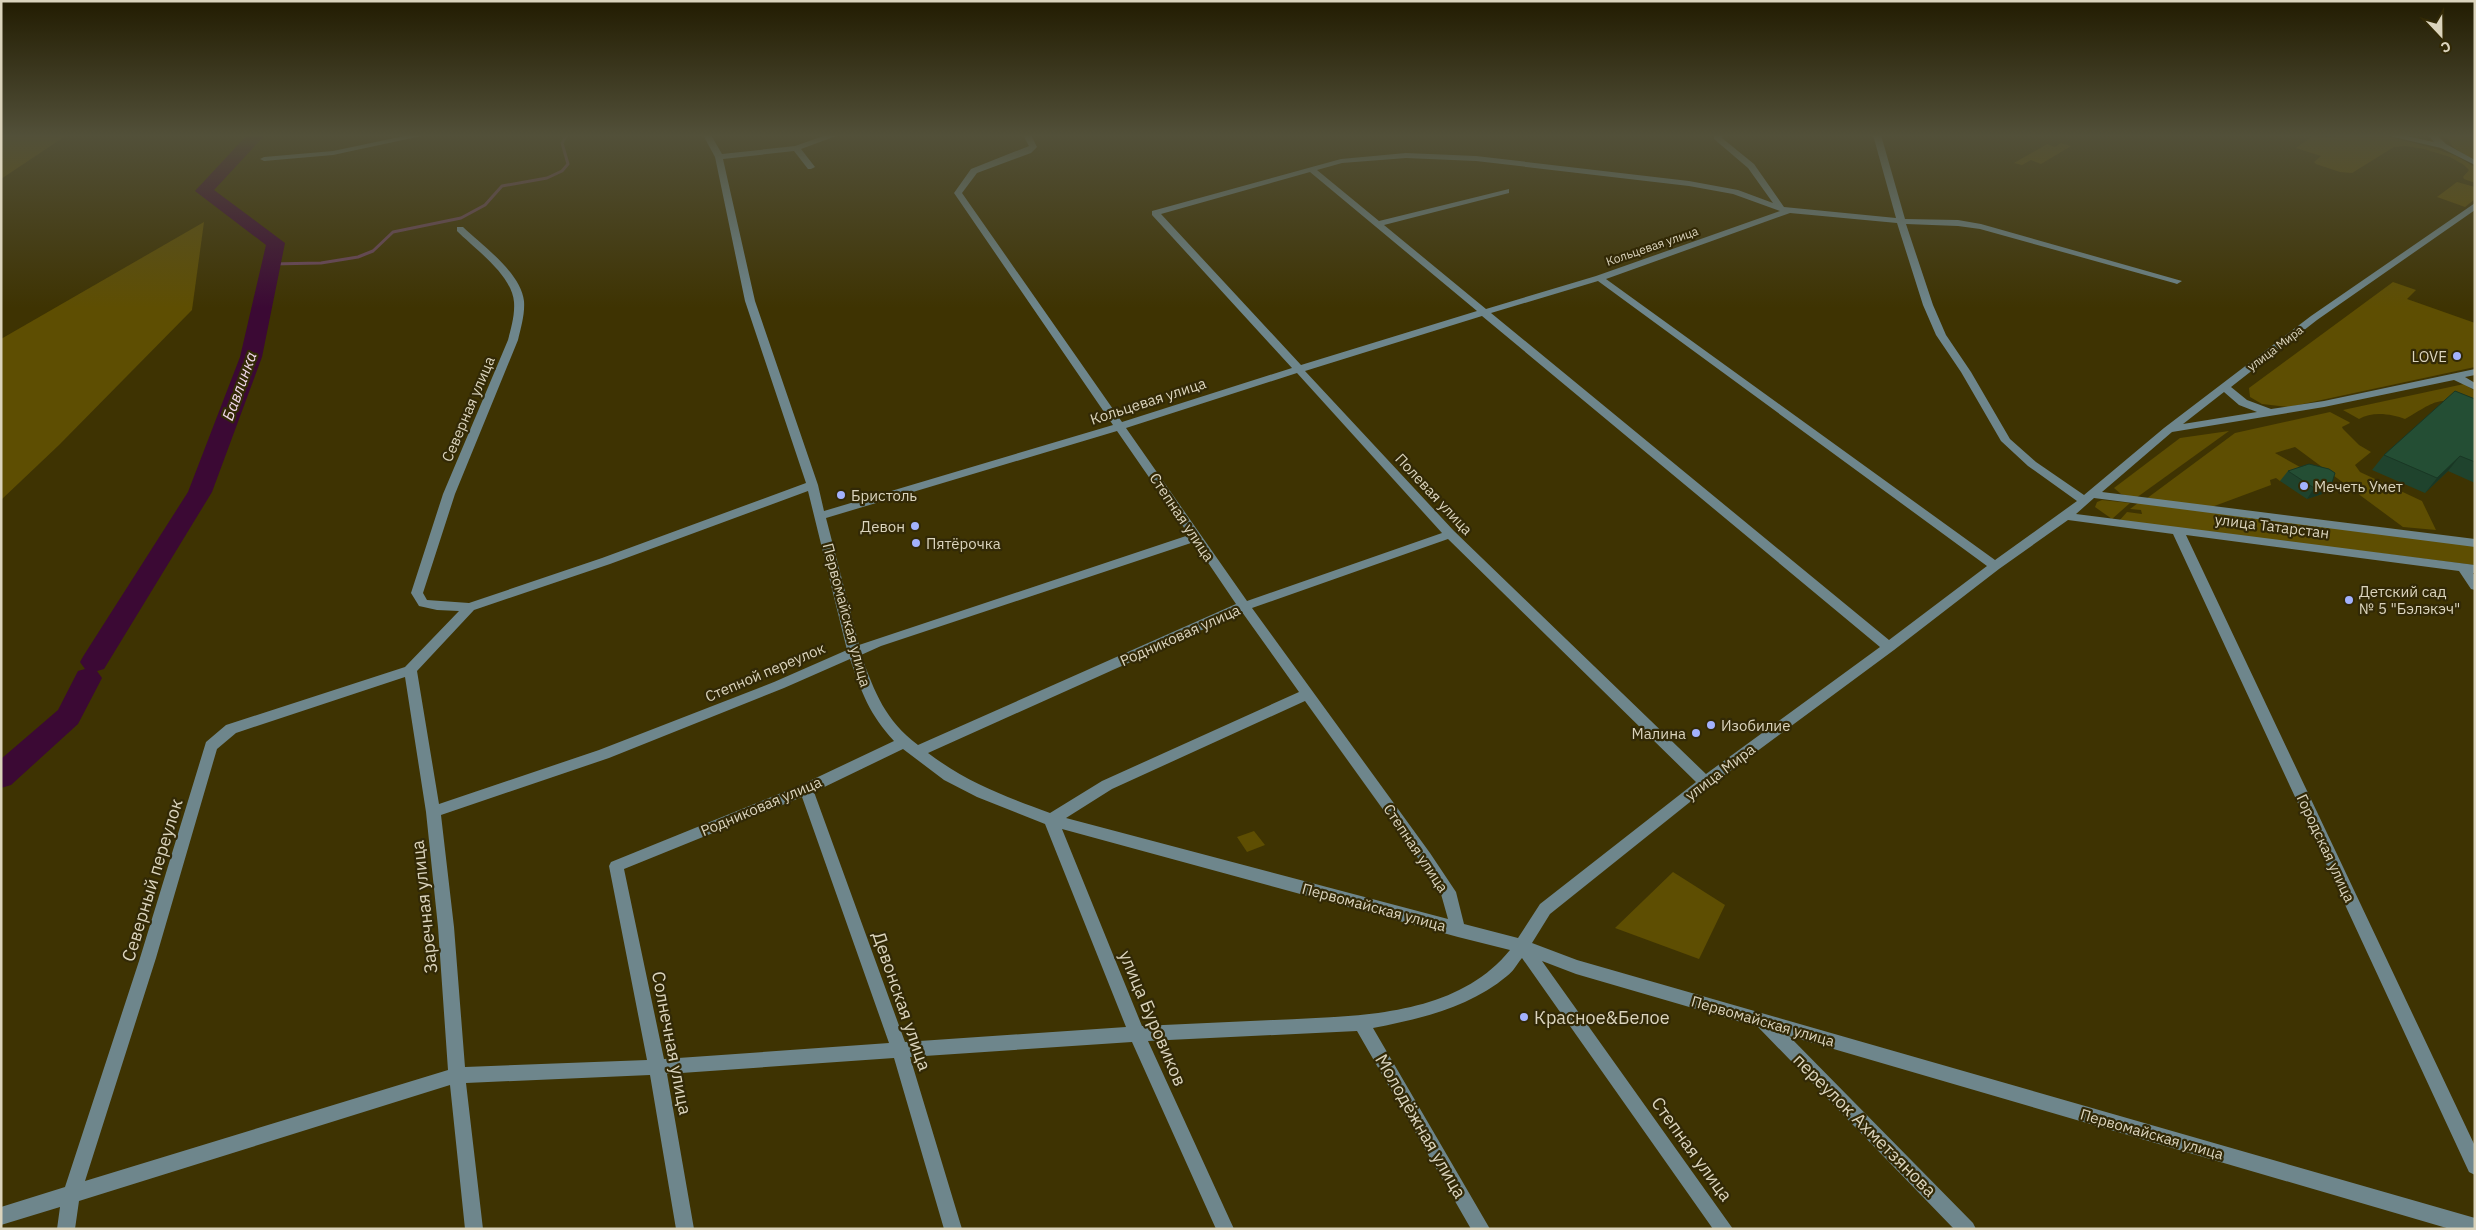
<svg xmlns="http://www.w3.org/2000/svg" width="2476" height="1230" font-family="'IBM Plex Sans',sans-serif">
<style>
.green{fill:#5e4e02}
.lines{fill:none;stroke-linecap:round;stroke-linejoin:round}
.stream{stroke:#6b465d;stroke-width:3}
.river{fill:#3b0934;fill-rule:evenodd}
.minor{fill:#6e868c;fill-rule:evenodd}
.wall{fill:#1f432d}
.shaded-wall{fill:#193724}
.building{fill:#244e34;stroke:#193724}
.poi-dot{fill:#a3b2fd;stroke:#322906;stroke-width:2}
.labels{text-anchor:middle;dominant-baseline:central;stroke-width:4.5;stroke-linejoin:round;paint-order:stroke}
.far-street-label{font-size:12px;fill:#dbd4bd;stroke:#322906}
.poi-label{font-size:15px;fill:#dbd4bd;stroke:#322906;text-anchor:start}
.street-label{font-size:15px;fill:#dbd4bd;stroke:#322906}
.water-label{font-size:16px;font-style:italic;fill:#f1d8eb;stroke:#322906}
.near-street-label{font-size:18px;fill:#dbd4bd;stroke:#322906}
.near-poi-label{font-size:18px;fill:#dbd4bd;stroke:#322906;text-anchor:start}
</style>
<rect width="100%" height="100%" fill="#3e3302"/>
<g class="green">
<polygon points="1,135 67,135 1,179"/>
<polygon points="2314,135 2333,138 2337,135 2383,135 2436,149 2456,156 2475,167 2475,183 2464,179 2463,177 2469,170 2464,165 2450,157 2424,149 2405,146 2394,147 2352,173 2340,172 2316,164 2314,162 2321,156 2296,148"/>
<polygon points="2445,135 2475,135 2475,161 2453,147"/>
<polygon points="2061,143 2071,146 2041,164 2031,160 2022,165 2014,163 2047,144 2055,147"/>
<polygon points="2457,182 2475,187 2475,199 2465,207 2437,197"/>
<polygon points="204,222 192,310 59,445 1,500 1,339"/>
<polygon points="2393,282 2416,290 2407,299 2475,323 2475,367 2289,407 2262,404 2250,397 2249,388"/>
<path d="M2464,384L2475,391V409C2438,395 2438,400 2405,419C2392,414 2372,411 2359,419L2343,410Z"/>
<polygon points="2330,412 2349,422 2350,423 2342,427 2343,429 2359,445 2371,452 2355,465 2360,472 2422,501 2436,530 2403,527 2295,447 2275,453 2318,477 2301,475 2280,481 2276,478 2270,480 2271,485 2209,508 2146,499 2235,433"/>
<polygon points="2229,431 2136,498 2121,494 2114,488 2180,438"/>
<polygon points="2102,500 2130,503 2112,519 2095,507 2097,502"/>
<polygon points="2138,503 2475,546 2475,565 2119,521 2127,512 2142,514 2141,510 2130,509"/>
<polygon points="1254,831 1265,845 1247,852 1237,837"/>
<polygon points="1673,872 1725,905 1699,959 1615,928"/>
</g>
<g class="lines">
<polyline class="stream" points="271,264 321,263 358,257 373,251 393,232 461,218 485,205 502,186 547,178 562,171 568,164 562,143 567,135"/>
<polygon class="river" points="247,135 265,135 214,190 285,243 262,357 212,492 104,669 97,671 102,678 78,724 11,785 1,788 1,759 58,710 78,671 85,669 80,662 84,655 188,492 240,357 266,245 195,191"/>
<g class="minor">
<polygon points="409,135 426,135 333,155 264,161 260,159 264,157 333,151"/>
<path d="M703,135H711L722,154L795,146L826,135H839L801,149L815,167L811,169H808L794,151L723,159L755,301L818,485L824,511L1113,425L954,193L971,169L1029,146L1023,135H1031L1037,147L1031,153L977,173L962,193L1122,422L1292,368L1152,215V211L1341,159L1406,153L1476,156L1689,181L1738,190L1773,203L1748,168L1714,139V135H1722V138L1754,164L1784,207L1896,218L1873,135H1881L1905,219L1958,220L1981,224L2182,281L2177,284L2174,283L1980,229L1958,226L1906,224L1933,305L1946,335L1971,372L2010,439L2036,462L2084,495L2164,428L2311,316L2475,203V210L2317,320L2231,387L2247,400L2271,409L2324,401L2475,369V375L2465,377L2475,383V390L2454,380L2324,407L2172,432L2102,492L2475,539V547L2094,498L2076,514L2475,565V573H2473L2475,576V590L2471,589L2459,571L2186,535L2475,1146V1175L2469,1172L2173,534L2068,520L1999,569L1894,650L1710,786L1550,914L1532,943L1577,960L2475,1218V1229H2450L1789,1036L1973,1223L1976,1229H1954L1758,1027L1576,974L1542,961L1733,1229H1713L1522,958C1517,964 1513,972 1507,976C1469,1008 1419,1019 1373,1028L1490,1229H1471L1357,1031L1148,1041L1234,1229H1216L1132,1042L910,1057L962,1229H944L894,1058L667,1074L694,1229H676L650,1075L466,1083L483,1229H465L450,1085L79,1201L75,1229H57L60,1207L1,1225V1207L65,1187L140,958L206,742L226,725L405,667L459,611L437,610L419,606L411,593L443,494L508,340C511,328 515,315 514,302C512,275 475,249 457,231V227H463C483,246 521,273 524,301C525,314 521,327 518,340L455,494L423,593L427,600L469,603L602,558L806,483L745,301L715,157ZM1406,158L1476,161L1689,186L1733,194L1780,211L1596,276L1486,309L1384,225L1509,193V189L1379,221L1317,170L1342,163ZM1310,172L1477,311L1301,365L1161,214ZM1790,213L1897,223L1923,305L1936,335L1961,372L2001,441L2028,466L2077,501L1995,560L1606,279ZM1598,281L1987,566L1889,640L1491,313ZM1482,316L1880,647L1706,774L1454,531L1305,371ZM1297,373L1442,533L1247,601L1126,428ZM2224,392L2239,405L2257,412L2183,424ZM1117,431L1189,535L859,645L826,518ZM808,491L847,650L774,682L599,750L439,804L417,671L474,610L610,564ZM1448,539L1696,782L1540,904L1518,938L1464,924L1456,892L1430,853L1252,608ZM1194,542L1236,604L918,745C885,720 875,693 861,655L881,646ZM1242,612L1299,692L1102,781L1050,813C1004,796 968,783 928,753ZM850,659C862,693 869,714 894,741L801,785L611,862L609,866L647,1060L465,1067L454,927L441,815L609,758L784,688ZM405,677L426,812L438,927L448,1070L85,1181L156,958L217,749L236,733ZM1305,701L1420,861L1441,894L1448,919L1066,818L1112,789ZM903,749L944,780L977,797L1045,824L1126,1027L905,1042L814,792ZM802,797L889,1043L664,1059L624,869ZM1062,829L1458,937L1510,950C1455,1018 1354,1016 1274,1020C1230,1022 1186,1024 1142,1026Z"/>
<polygon points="2385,135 2402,135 2434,142 2428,135 2437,135 2446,144 2475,160 2475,165 2441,148"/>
</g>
</g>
<g class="wall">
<polygon points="2475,399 2475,483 2448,471 2425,493 2372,470 2384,455"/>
<polygon points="2288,471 2332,483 2325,493 2307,499 2280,481"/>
</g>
<g class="shaded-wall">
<polygon points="2460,456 2448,471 2425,493 2437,478"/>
<polygon points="2332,483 2325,493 2307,499 2314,488"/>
</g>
<g class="building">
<polygon points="2455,391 2475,399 2475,462 2460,456 2437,478 2384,455"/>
<polygon points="2309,464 2329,469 2335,473 2332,483 2314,488 2288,471"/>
</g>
<linearGradient id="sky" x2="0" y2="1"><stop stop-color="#221c01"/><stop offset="0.44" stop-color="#525039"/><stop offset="1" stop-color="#525039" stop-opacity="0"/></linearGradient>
<rect width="2476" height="308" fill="url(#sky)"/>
<g class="poi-dot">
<circle cx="2457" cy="356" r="5"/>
<circle cx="2304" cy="486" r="5"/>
<circle cx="841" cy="495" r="5"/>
<circle cx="915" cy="526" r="5"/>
<circle cx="916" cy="543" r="5"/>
<circle cx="2349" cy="600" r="5"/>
<circle cx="1711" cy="725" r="5"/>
<circle cx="1696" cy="733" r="5"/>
<circle cx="1524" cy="1017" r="5"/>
</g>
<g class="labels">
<g class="far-street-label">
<text transform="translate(1652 246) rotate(-19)">Кольцевая улица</text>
<text transform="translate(2275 348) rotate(-37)">улица Мира</text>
</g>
<g class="poi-label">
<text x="2447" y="356" text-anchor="end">LOVE</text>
<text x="2314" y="486">Мечеть Умет</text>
<text x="851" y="495">Бристоль</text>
<text x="905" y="526" text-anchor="end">Девон</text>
<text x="926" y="543">Пятёрочка</text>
<text x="2359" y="591">Детский сад<tspan x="2359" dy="17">№ 5 "Бэлэкэч"</tspan></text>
<text x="1721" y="725">Изобилие</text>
<text x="1686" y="733" text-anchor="end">Малина</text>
</g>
<g class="street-label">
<text transform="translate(1148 401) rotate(-18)">Кольцевая улица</text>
<text transform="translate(468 409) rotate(-67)">Северная улица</text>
<text transform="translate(1434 494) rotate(47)">Полевая улица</text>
<text transform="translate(1182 517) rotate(56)">Степная улица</text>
<text transform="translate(2272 526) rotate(7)">улица Татарстан</text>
<text transform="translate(847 615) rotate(75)">Первомайская улица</text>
<text transform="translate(1180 635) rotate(-24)">Родниковая улица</text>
<text transform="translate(765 672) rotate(-23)">Степной переулок</text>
<text transform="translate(1720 772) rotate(-37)">улица Мира</text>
<text transform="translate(761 806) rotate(-23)">Родниковая улица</text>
<text transform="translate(1416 848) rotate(56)">Степная улица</text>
<text transform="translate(2326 848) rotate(65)">Городская улица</text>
<text transform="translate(1374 907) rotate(15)">Первомайская улица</text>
<text transform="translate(1763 1021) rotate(16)">Первомайская улица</text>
<text transform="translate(2152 1134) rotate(16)">Первомайская улица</text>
</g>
<g class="water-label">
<text transform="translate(239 386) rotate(-70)">Бавлинка</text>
</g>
<g class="near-street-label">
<text transform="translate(152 880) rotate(-73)">Северный переулок</text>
<text transform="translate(424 907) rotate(-96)">Заречная улица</text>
<text transform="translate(902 1001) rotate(71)">Девонская улица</text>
<text transform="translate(1153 1018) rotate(67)">улица Буровиков</text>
<text transform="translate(672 1043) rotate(79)">Солнечная улица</text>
<text transform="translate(1865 1125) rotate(45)">переулок Ахметзянова</text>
<text transform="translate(1421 1126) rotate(60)">Молодёжная улица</text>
<text transform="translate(1692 1149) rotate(54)">Степная улица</text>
</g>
<g class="near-poi-label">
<text x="1534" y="1017">Красное&amp;Белое</text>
</g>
</g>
<rect width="2476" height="1230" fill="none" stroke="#dbd4bd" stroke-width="5"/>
<g transform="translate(2441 35) rotate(158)" stroke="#322906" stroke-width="4" paint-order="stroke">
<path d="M0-4L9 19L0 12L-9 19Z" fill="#dbd4bd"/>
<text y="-8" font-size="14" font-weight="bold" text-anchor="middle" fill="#dbd4bd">С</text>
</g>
</svg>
